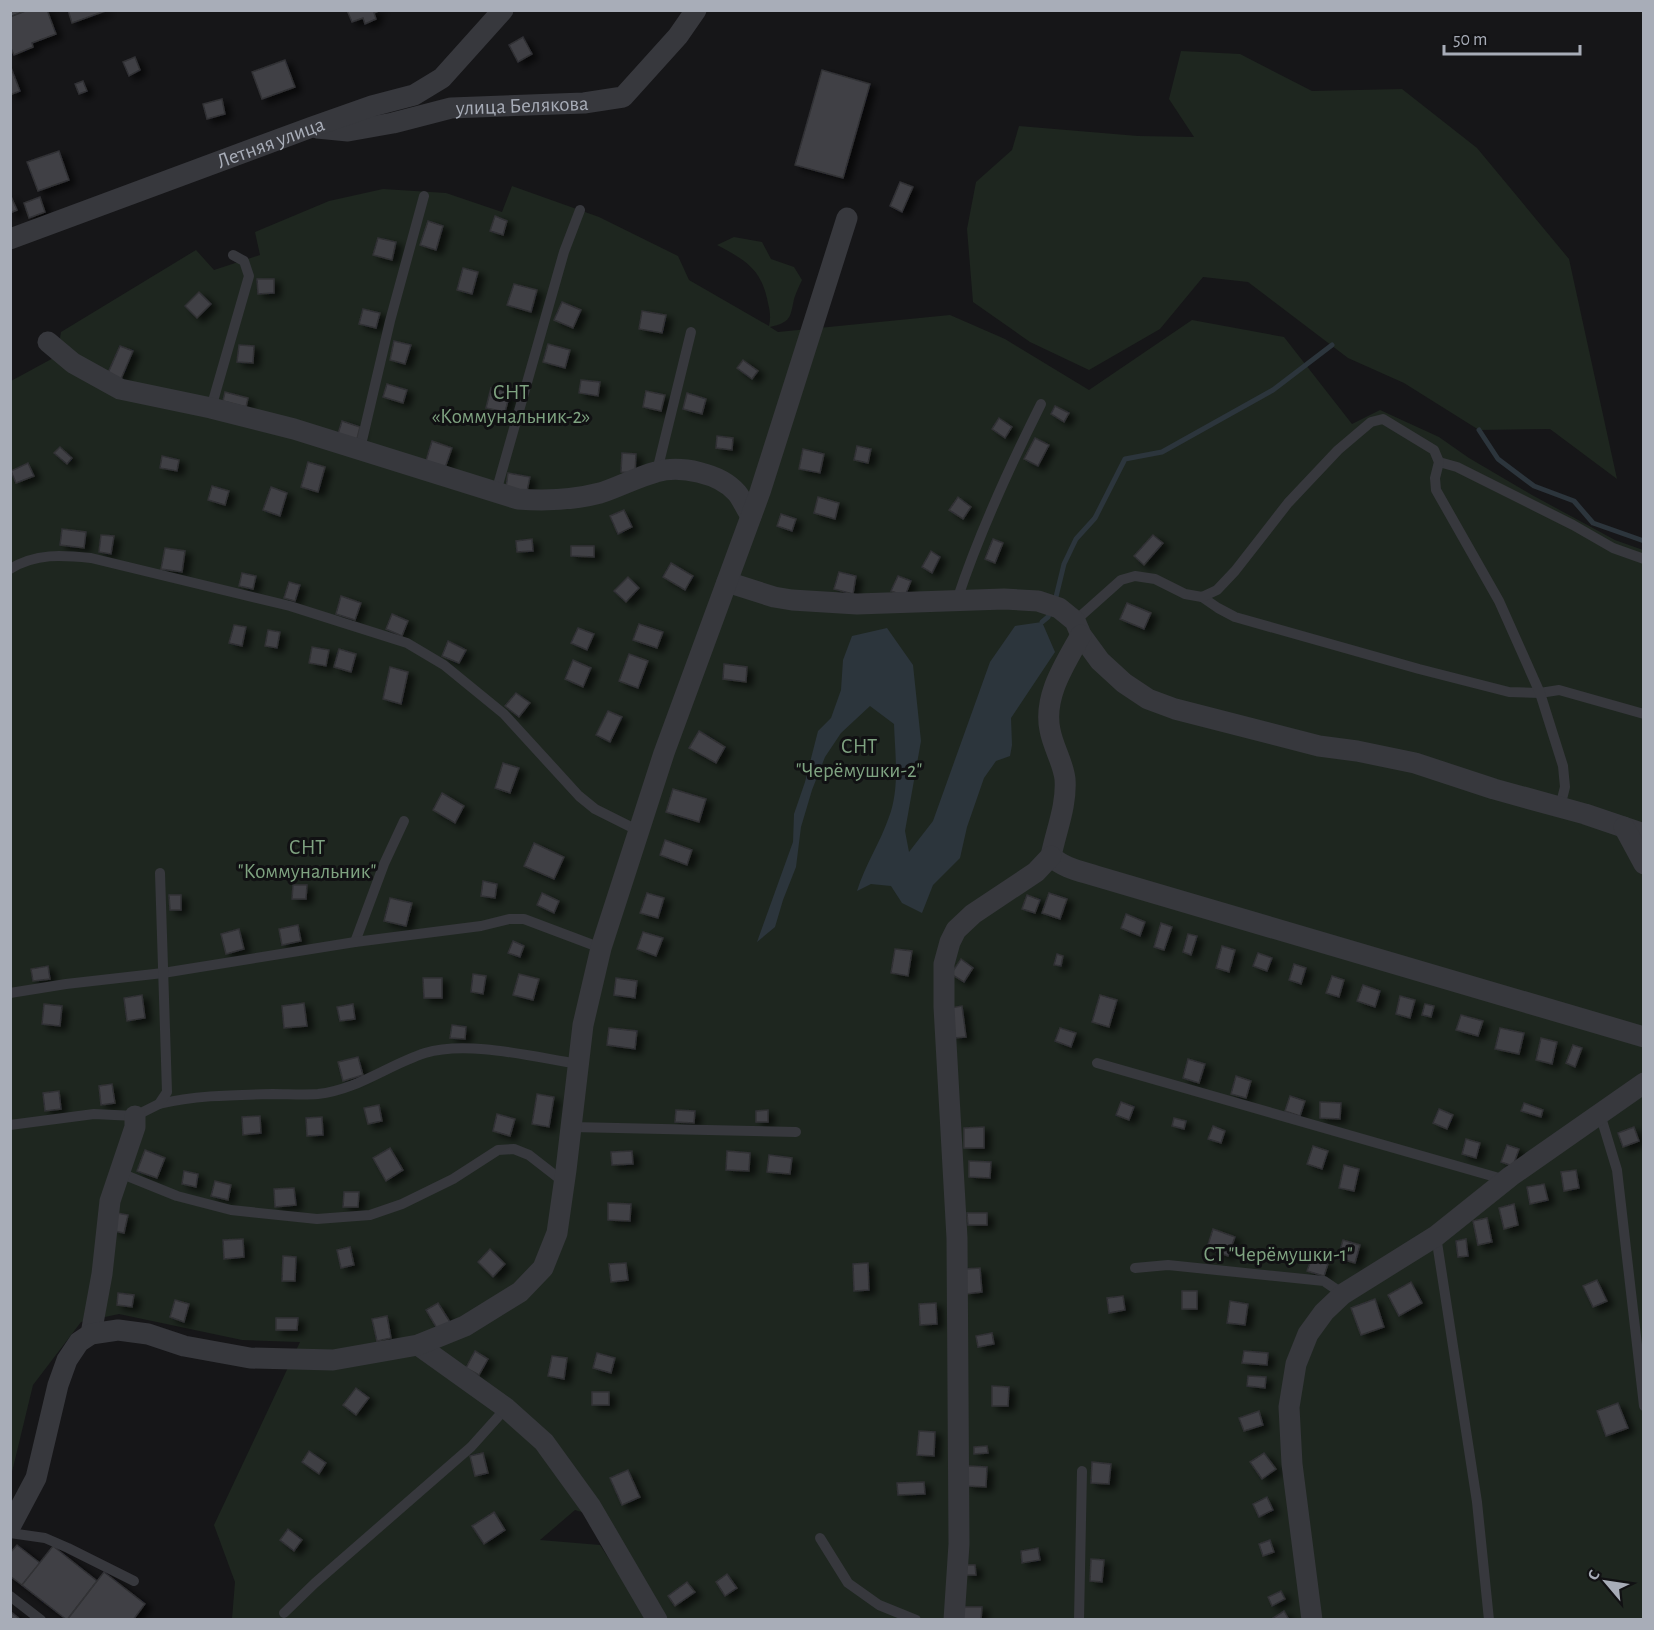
<svg xmlns="http://www.w3.org/2000/svg" width="1654" height="1630" font-family="'Alegreya Sans',sans-serif">
<style>
.green{fill:#1e261f;fill-rule:evenodd}
.water{fill:#2c353c}
.lines{fill:none;stroke-linecap:round;stroke-linejoin:round}
.stream{stroke:#2c353c;stroke-width:5}
.building{fill:#404145;stroke:#303034;stroke-width:1.5;filter:url(#shadow)}
.service{stroke:#37383d;stroke-width:10}
.minor{stroke:#37383d;stroke-width:21}
.labels{text-anchor:middle;dominant-baseline:central;stroke-width:6;stroke-linejoin:round;paint-order:stroke}
.street-label{font-size:21px;fill:#a8adb8;stroke:#111113}
.park-label{font-size:21px;fill:#7fa381;stroke:#111113}
</style>
<defs>
<filter id="shadow"><feDropShadow dx="6" dy="4" stdDeviation="3" flood-color="#0009"/></filter>
</defs>
<rect width="100%" height="100%" fill="#161618"/>
<g class="green">
<polygon points="1181,51 1240,54 1312,91 1402,89 1477,148 1569,259 1617,479 1550,429 1479,430 1404,383 1348,358 1248,282 1203,277 1160,329 1089,370 1030,342 973,302 967,229 976,182 1012,150 1019,126 1138,136 1194,137 1169,99"/>
<path d="M512,186L599,217L678,256L689,280L769,326C771,318 770,311 768,303C762,269 745,260 717,245L734,237L762,242L771,259L794,267L802,280C799,286 796,293 794,299C790,318 791,322 770,327L778,332L950,315L1005,339L1089,390L1192,320L1284,337L1352,424L1380,410L1439,437L1469,458L1532,495L1615,540L1643,550V1619H232L235,1582L214,1525L300,1342L242,1340L119,1314L81,1322L33,1385L11,1476V381L57,356L61,332L196,250L214,270L260,255L255,232L329,201L383,189L446,193L502,212ZM575,1510L588,1514L630,1591L600,1545L540,1540Z"/>
</g>
<path class="water" d="M1042,622L1055,652L1011,718L1012,745L1010,756L996,761L984,778L967,827L960,858L933,885L922,913L902,903L891,886L871,884L857,891C865,865 880,843 889,817C900,788 895,754 894,724L870,706L841,733L825,757L812,790L801,827L796,867L783,900L775,927L757,942L793,842L794,814L805,782L818,731L831,718L841,690L843,660L852,636L887,628L913,665L921,741L905,831L909,852L933,821L990,662L1015,626Z"/>
<g class="lines">
<g class="stream">
<polyline points="1479,430 1498,459 1534,486 1574,501 1593,523 1644,541"/>
<polyline points="1055,601 1064,564 1076,539 1095,518 1125,459 1162,452 1273,390 1332,345"/>
<polyline points="1042,622 1048,617 1051,609"/>
</g>
</g>
<g class="building">
<polygon points="10,10 28,10 10,17"/>
<polygon points="28,10 47,10 56,34 32,43 33,47 14,55 10,46 10,17"/>
<polygon points="68,10 108,10 72,23"/>
<polygon points="347,10 381,10 374,13 376,19 365,24 363,18 352,22"/>
<polygon points="523,37 532,54 518,62 509,45"/>
<polygon points="135,57 140,70 129,76 123,62"/>
<polygon points="285,60 295,87 262,99 252,72"/>
<polygon points="10,65 20,91 10,95"/>
<polygon points="822,70 870,84 843,178 795,165"/>
<polygon points="83,81 87,91 79,94 75,84"/>
<polygon points="222,99 225,114 207,119 203,104"/>
<polygon points="59,151 69,180 38,191 27,162"/>
<polygon points="900,182 913,187 902,212 890,206"/>
<polygon points="10,194 17,210 10,213"/>
<polygon points="40,197 45,212 29,218 24,203"/>
<polygon points="495,216 507,221 503,235 490,231"/>
<polygon points="428,221 443,226 436,250 420,245"/>
<polygon points="378,238 396,242 392,260 373,255"/>
<polygon points="463,268 478,272 472,294 457,290"/>
<polygon points="257,279 274,279 274,293 258,294"/>
<polygon points="514,284 537,290 531,312 507,305"/>
<polygon points="199,292 211,304 197,318 185,306"/>
<polygon points="562,302 581,310 573,328 554,320"/>
<polygon points="363,309 380,313 376,328 359,324"/>
<polygon points="642,311 666,315 662,333 639,329"/>
<polygon points="394,341 411,345 405,364 390,360"/>
<polygon points="548,344 570,350 565,368 543,362"/>
<polygon points="239,345 254,346 253,363 237,362"/>
<polygon points="120,346 133,351 121,379 108,373"/>
<polygon points="743,360 758,371 752,379 737,368"/>
<polygon points="581,380 600,382 598,396 579,393"/>
<polygon points="387,384 407,390 403,403 383,397"/>
<polygon points="491,388 510,393 505,412 486,408"/>
<polygon points="646,391 665,395 661,411 643,407"/>
<polygon points="225,392 248,398 246,407 223,401"/>
<polygon points="687,393 706,399 702,414 683,409"/>
<polygon points="1055,406 1069,413 1064,422 1051,414"/>
<polygon points="999,418 1012,427 1005,438 992,429"/>
<polygon points="342,421 360,427 356,443 337,437"/>
<polygon points="717,436 733,438 732,450 716,448"/>
<polygon points="1035,438 1049,445 1038,466 1024,459"/>
<polygon points="432,441 452,448 445,468 426,461"/>
<polygon points="857,446 871,449 868,463 854,460"/>
<polygon points="60,447 72,458 67,464 54,453"/>
<polygon points="803,449 824,454 820,473 799,469"/>
<polygon points="622,453 636,454 635,473 621,472"/>
<polygon points="162,456 179,460 177,471 160,468"/>
<polygon points="308,462 325,467 318,492 301,487"/>
<polygon points="28,463 34,476 16,483 11,471"/>
<polygon points="508,473 530,477 527,491 506,488"/>
<polygon points="212,486 229,491 225,505 208,500"/>
<polygon points="271,487 287,493 280,516 263,510"/>
<polygon points="818,497 839,503 835,519 814,513"/>
<polygon points="958,497 971,507 963,519 949,510"/>
<polygon points="624,510 632,527 618,534 610,516"/>
<polygon points="781,514 796,519 792,531 777,526"/>
<polygon points="62,529 86,532 84,548 60,545"/>
<polygon points="101,535 114,536 111,554 99,552"/>
<polygon points="1153,535 1163,543 1144,565 1134,556"/>
<polygon points="532,539 533,551 517,552 516,541"/>
<polygon points="993,539 1003,543 995,563 985,559"/>
<polygon points="571,546 594,546 594,557 571,556"/>
<polygon points="165,548 185,551 182,572 161,569"/>
<polygon points="931,551 940,557 932,573 922,567"/>
<polygon points="671,563 693,576 685,590 663,577"/>
<polygon points="839,572 856,576 853,594 834,589"/>
<polygon points="242,573 256,576 253,589 239,586"/>
<polygon points="898,576 911,581 905,596 891,591"/>
<polygon points="628,577 639,588 626,602 614,591"/>
<polygon points="289,582 300,585 295,601 284,598"/>
<polygon points="341,596 361,603 355,620 336,614"/>
<polygon points="1127,603 1151,613 1144,629 1120,619"/>
<polygon points="392,614 408,621 402,636 386,629"/>
<polygon points="639,624 663,632 657,648 633,640"/>
<polygon points="234,625 246,627 242,646 229,643"/>
<polygon points="578,628 594,634 587,650 571,643"/>
<polygon points="268,630 280,632 277,648 265,646"/>
<polygon points="448,641 466,650 459,663 442,656"/>
<polygon points="312,647 329,650 326,666 309,663"/>
<polygon points="339,649 356,654 351,672 334,667"/>
<polygon points="629,654 648,661 638,688 619,681"/>
<polygon points="573,660 591,668 583,687 565,679"/>
<polygon points="724,664 747,667 746,682 723,679"/>
<polygon points="390,667 408,672 401,704 383,699"/>
<polygon points="516,693 530,703 519,717 505,706"/>
<polygon points="608,711 622,717 610,742 596,735"/>
<polygon points="699,731 725,747 716,763 689,748"/>
<polygon points="503,763 519,768 510,793 495,788"/>
<polygon points="673,789 706,799 699,822 666,812"/>
<polygon points="442,793 464,806 455,823 433,810"/>
<polygon points="665,840 692,850 687,865 660,855"/>
<polygon points="534,843 564,857 554,879 524,866"/>
<polygon points="483,881 497,884 495,898 481,896"/>
<polygon points="293,885 307,885 306,899 292,899"/>
<polygon points="542,893 559,901 554,913 537,905"/>
<polygon points="647,893 664,898 658,918 640,913"/>
<polygon points="1049,893 1067,899 1060,919 1042,913"/>
<polygon points="169,895 181,895 181,910 170,910"/>
<polygon points="1027,895 1040,900 1035,913 1022,909"/>
<polygon points="390,898 412,903 406,926 384,921"/>
<polygon points="1126,914 1145,922 1140,936 1121,928"/>
<polygon points="1161,923 1172,927 1164,950 1154,947"/>
<polygon points="298,925 301,941 282,945 279,929"/>
<polygon points="239,929 244,949 226,954 221,934"/>
<polygon points="643,932 663,938 656,956 637,949"/>
<polygon points="1188,934 1197,936 1191,955 1183,952"/>
<polygon points="513,941 524,946 520,957 508,953"/>
<polygon points="1222,946 1235,950 1229,972 1216,968"/>
<polygon points="895,949 912,951 908,976 891,973"/>
<polygon points="1258,953 1272,958 1267,971 1253,966"/>
<polygon points="1057,954 1063,956 1061,966 1054,965"/>
<polygon points="961,959 973,968 964,982 951,974"/>
<polygon points="1294,964 1306,968 1301,984 1289,980"/>
<polygon points="48,966 50,979 33,981 31,969"/>
<polygon points="473,974 486,976 483,994 471,992"/>
<polygon points="519,974 539,979 533,1000 513,995"/>
<polygon points="1332,976 1344,980 1339,997 1326,993"/>
<polygon points="423,978 442,978 442,998 424,998"/>
<polygon points="616,978 637,981 635,998 614,995"/>
<polygon points="1363,985 1380,991 1375,1007 1357,1001"/>
<polygon points="142,995 145,1018 127,1021 124,998"/>
<polygon points="1100,995 1117,1000 1109,1027 1092,1022"/>
<polygon points="1400,996 1415,1000 1410,1018 1396,1014"/>
<polygon points="304,1003 307,1026 284,1028 282,1006"/>
<polygon points="44,1004 62,1006 60,1026 42,1024"/>
<polygon points="353,1004 355,1019 340,1021 337,1007"/>
<polygon points="1425,1004 1434,1006 1431,1017 1422,1015"/>
<polygon points="962,1006 966,1037 954,1038 950,1008"/>
<polygon points="1461,1015 1483,1021 1478,1036 1456,1030"/>
<polygon points="452,1025 466,1027 465,1039 450,1038"/>
<polygon points="609,1028 637,1031 635,1049 607,1045"/>
<polygon points="1060,1028 1076,1033 1071,1047 1055,1041"/>
<polygon points="1500,1028 1524,1033 1519,1054 1495,1049"/>
<polygon points="1541,1038 1557,1042 1552,1064 1536,1060"/>
<polygon points="1573,1045 1582,1048 1575,1067 1566,1063"/>
<polygon points="358,1057 363,1075 343,1081 338,1062"/>
<polygon points="1188,1059 1205,1064 1199,1083 1183,1078"/>
<polygon points="1236,1076 1251,1081 1246,1098 1231,1094"/>
<polygon points="112,1084 115,1103 101,1105 99,1086"/>
<polygon points="59,1091 61,1109 45,1111 43,1093"/>
<polygon points="537,1094 554,1097 549,1127 532,1124"/>
<polygon points="1290,1096 1305,1101 1300,1116 1285,1111"/>
<polygon points="1121,1102 1134,1107 1129,1120 1116,1115"/>
<polygon points="1320,1102 1341,1103 1340,1119 1320,1118"/>
<polygon points="1524,1103 1543,1110 1541,1117 1521,1111"/>
<polygon points="379,1105 382,1121 368,1124 364,1108"/>
<polygon points="1439,1109 1453,1115 1447,1129 1433,1123"/>
<polygon points="676,1110 695,1111 694,1123 675,1122"/>
<polygon points="768,1110 768,1122 756,1122 756,1111"/>
<polygon points="497,1114 515,1119 510,1136 493,1131"/>
<polygon points="260,1116 261,1133 243,1135 242,1117"/>
<polygon points="322,1117 323,1135 307,1136 306,1118"/>
<polygon points="1174,1118 1186,1121 1184,1129 1172,1126"/>
<polygon points="1213,1126 1225,1131 1221,1143 1208,1139"/>
<polygon points="984,1127 984,1148 964,1148 964,1128"/>
<polygon points="1634,1127 1639,1141 1623,1147 1618,1133"/>
<polygon points="1466,1139 1480,1143 1476,1158 1462,1154"/>
<polygon points="1507,1145 1519,1149 1513,1166 1501,1162"/>
<polygon points="1313,1146 1328,1151 1322,1169 1307,1164"/>
<polygon points="390,1148 403,1170 386,1181 373,1158"/>
<polygon points="145,1150 165,1158 157,1178 137,1171"/>
<polygon points="632,1151 633,1164 612,1165 611,1152"/>
<polygon points="727,1151 750,1153 749,1171 726,1170"/>
<polygon points="769,1155 792,1158 790,1174 767,1172"/>
<polygon points="969,1161 991,1162 990,1178 969,1177"/>
<polygon points="1344,1165 1359,1169 1354,1191 1339,1188"/>
<polygon points="1576,1170 1579,1188 1564,1191 1561,1172"/>
<polygon points="184,1171 198,1174 196,1187 182,1184"/>
<polygon points="215,1181 231,1185 228,1200 211,1196"/>
<polygon points="1544,1184 1548,1200 1530,1204 1527,1187"/>
<polygon points="294,1188 296,1205 275,1207 274,1189"/>
<polygon points="344,1192 359,1192 358,1207 343,1207"/>
<polygon points="608,1203 631,1204 630,1221 608,1220"/>
<polygon points="1514,1204 1518,1225 1504,1229 1499,1208"/>
<polygon points="117,1213 128,1215 124,1233 114,1231"/>
<polygon points="967,1213 987,1213 987,1225 968,1225"/>
<polygon points="1487,1218 1492,1242 1478,1245 1473,1221"/>
<polygon points="1213,1229 1235,1237 1228,1256 1207,1248"/>
<polygon points="243,1239 244,1257 224,1259 223,1240"/>
<polygon points="1466,1239 1468,1256 1458,1257 1456,1241"/>
<polygon points="1343,1240 1360,1245 1355,1263 1338,1258"/>
<polygon points="350,1247 354,1265 341,1268 337,1250"/>
<polygon points="490,1249 505,1264 493,1277 478,1262"/>
<polygon points="283,1256 296,1257 295,1281 282,1281"/>
<polygon points="1311,1260 1328,1264 1324,1276 1307,1271"/>
<polygon points="626,1263 628,1280 611,1282 609,1264"/>
<polygon points="868,1263 869,1290 854,1291 853,1264"/>
<polygon points="980,1268 982,1292 966,1294 964,1269"/>
<polygon points="1597,1280 1607,1301 1593,1307 1583,1286"/>
<polygon points="1411,1282 1422,1303 1399,1316 1388,1295"/>
<rect x="1182" y="1291" width="15" height="18"/>
<polygon points="118,1293 134,1295 132,1307 117,1305"/>
<polygon points="1123,1296 1125,1310 1109,1313 1107,1298"/>
<polygon points="1375,1299 1384,1327 1361,1335 1351,1308"/>
<polygon points="175,1300 189,1304 184,1322 170,1317"/>
<polygon points="1230,1301 1248,1304 1245,1325 1227,1323"/>
<polygon points="438,1303 450,1322 438,1330 426,1310"/>
<polygon points="936,1303 937,1324 920,1325 919,1304"/>
<polygon points="387,1316 391,1338 377,1341 372,1319"/>
<polygon points="276,1318 298,1318 297,1330 276,1330"/>
<polygon points="992,1333 994,1344 978,1347 976,1336"/>
<polygon points="475,1351 488,1359 479,1375 466,1368"/>
<polygon points="1244,1351 1268,1353 1267,1365 1242,1363"/>
<polygon points="597,1353 615,1358 611,1373 593,1368"/>
<polygon points="552,1356 567,1358 564,1379 548,1376"/>
<polygon points="1248,1376 1266,1377 1265,1388 1247,1386"/>
<polygon points="992,1386 1009,1387 1008,1406 992,1406"/>
<polygon points="356,1388 369,1398 356,1415 343,1405"/>
<rect x="592" y="1392" width="17" height="13"/>
<polygon points="1618,1403 1628,1428 1606,1436 1597,1411"/>
<polygon points="1259,1411 1263,1425 1244,1431 1239,1418"/>
<polygon points="919,1431 935,1432 934,1456 917,1455"/>
<polygon points="987,1446 988,1453 974,1454 974,1447"/>
<polygon points="309,1451 326,1463 319,1474 302,1462"/>
<polygon points="483,1453 488,1473 475,1476 470,1456"/>
<polygon points="1264,1453 1276,1469 1262,1479 1250,1462"/>
<polygon points="1092,1462 1111,1464 1109,1484 1091,1483"/>
<polygon points="968,1466 987,1467 986,1487 967,1486"/>
<polygon points="628,1470 640,1497 622,1505 610,1478"/>
<polygon points="924,1482 925,1494 898,1495 897,1483"/>
<polygon points="1267,1497 1273,1510 1259,1517 1253,1504"/>
<polygon points="494,1512 505,1530 484,1544 472,1526"/>
<polygon points="288,1529 302,1540 294,1551 280,1540"/>
<polygon points="1270,1540 1274,1552 1263,1556 1259,1544"/>
<polygon points="17,1545 40,1563 22,1585 10,1576 10,1553"/>
<polygon points="53,1546 97,1581 67,1620 22,1585"/>
<polygon points="1038,1548 1040,1560 1022,1563 1021,1551"/>
<polygon points="1091,1559 1104,1560 1102,1582 1090,1581"/>
<polygon points="964,1565 975,1565 976,1575 965,1575"/>
<polygon points="104,1572 145,1604 133,1620 67,1620"/>
<polygon points="727,1574 737,1588 725,1596 716,1582"/>
<polygon points="687,1582 695,1592 675,1606 668,1596"/>
<polygon points="1281,1591 1285,1599 1272,1606 1268,1597"/>
<polygon points="961,1607 982,1607 981,1620 961,1620"/>
<polygon points="10,1611 21,1620 10,1620"/>
<polygon points="1284,1611 1288,1618 1285,1620 1270,1620"/>
</g>
<g class="lines">
<g class="service">
<polyline points="211,408 249,276 244,261 233,255"/>
<polyline points="360,449 390,321 424,196"/>
<polyline points="1439,462 1457,467 1573,525 1613,548 1644,559"/>
<polyline points="657,471 691,332"/>
<polyline points="496,492 564,252 580,210"/>
<path d="M10,569C36,553 62,555 91,558L290,606L407,643L444,665L504,714L579,796L595,809L639,831"/>
<polyline points="1202,597 1218,608 1235,617 1419,669 1509,692 1540,693 1559,690 1644,714"/>
<path d="M957,600C979,533 1009,468 1041,404"/>
<polyline points="1075,621 1121,580 1135,576 1155,579 1185,594 1202,597 1217,590 1235,571 1288,503 1338,450 1371,422 1383,419 1434,450 1439,462 1435,478 1436,490 1499,601 1540,693 1563,766 1565,787 1560,807"/>
<polyline points="355,942 384,864 404,821"/>
<polyline points="10,993 66,984 163,973 355,942 481,926 509,919 524,919 601,948"/>
<polyline points="1097,1063 1506,1180"/>
<path d="M159,1104C197,1095 234,1095 273,1094C288,1094 304,1095 318,1094C357,1090 388,1065 425,1053C468,1040 533,1057 579,1064"/>
<polyline points="1600,1114 1617,1170 1644,1406"/>
<polyline points="10,1125 94,1114 135,1116 159,1104 167,1092 160,873"/>
<polyline points="572,1127 796,1132"/>
<polyline points="120,1173 177,1196 231,1210 317,1219 370,1215 402,1204 453,1179 498,1150 514,1149 529,1155 565,1183"/>
<polyline points="1436,1236 1477,1502 1489,1620"/>
<polyline points="1135,1268 1168,1265 1324,1281 1343,1294"/>
<polyline points="10,1533 45,1538 68,1548 134,1581"/>
<polyline points="820,1538 848,1583 879,1605 916,1620"/>
<polyline points="10,1596 41,1620"/>
<polyline points="284,1613 315,1583 471,1447 506,1408"/>
<polyline points="1079,1620 1082,1471"/>
</g>
<g class="minor">
<path id="s1" d="M317,128L348,131L393,123L451,108L584,103L623,97L678,36L696,10"/>
<path id="s2" d="M10,239L312,127L372,106L414,95L442,78L503,10"/>
<path d="M48,342L73,363L120,389L211,408L294,429L518,499C545,501 573,500 600,493C619,487 637,477 656,472C680,465 720,473 737,493C742,499 746,509 751,516"/>
<polyline points="727,582 774,597 792,600 857,604 1004,599 1038,601 1059,608 1075,621 1081,635 1100,661 1124,683 1148,699 1175,709 1319,746 1357,751 1415,763 1494,789 1585,814 1644,834"/>
<path d="M1081,635C1065,664 1043,696 1050,730C1053,747 1063,762 1065,779C1067,805 1056,831 1051,856C1063,868 1080,871 1096,876L1644,1037"/>
<polyline points="1624,827 1644,864"/>
<polyline points="91,1334 102,1274 110,1201 135,1127 135,1116"/>
<polyline points="418,1345 506,1408 544,1442 591,1507 657,1620"/>
<polyline points="10,1527 36,1478 58,1385 67,1360 79,1342 91,1334 118,1330 148,1334 184,1346 250,1358 333,1360 418,1345 465,1326 520,1292 543,1268 557,1233 566,1170 583,1025 601,948 664,753 760,492 847,218"/>
<polyline points="954,1620 959,1544 957,1238 944,1007 944,964 950,942 956,930 973,914 1036,872 1051,856"/>
<polyline points="1312,1620 1292,1464 1289,1407 1296,1364 1308,1334 1324,1312 1343,1294 1436,1236 1511,1176 1644,1083"/>
</g>
</g>
<g class="labels">
<g class="street-label">
<text stroke="none"><textPath href="#s1" startOffset="208">улица Белякова</textPath></text>
<text stroke="none"><textPath href="#s2" startOffset="278">Летняя улица</textPath></text>
</g>
<g class="park-label">
<text x="511" y="392">СНТ<tspan x="511" dy="24">«Коммунальник-2»</tspan></text>
<text x="859" y="746">СНТ<tspan x="859" dy="24">"Черёмушки-2"</tspan></text>
<text x="307" y="847">СНТ<tspan x="307" dy="24">"Коммунальник"</tspan></text>
<text x="1278" y="1254">СТ "Черёмушки-1"</text>
</g>
</g>
<rect width="1654" height="1630" fill="none" stroke="#a8adb8" stroke-width="24"/>
<g transform="translate(1606 1582) rotate(299)" stroke="#111113" stroke-width="4.5" paint-order="stroke">
<path d="M0-4.5L10 22L0 15L-10 22Z" fill="#a8adb8"/>
<text y="-9" font-size="16" font-weight="bold" text-anchor="middle" fill="#a8adb8">С</text>
</g>
<path d="M1444 45v9h136v-9" fill="none" stroke="#a8adb8" stroke-width="3"/>
<text x="1453" y="45" font-size="18" fill="#a8adb8" stroke="#111113" stroke-width="4.5" paint-order="stroke">50 m</text>
</svg>
